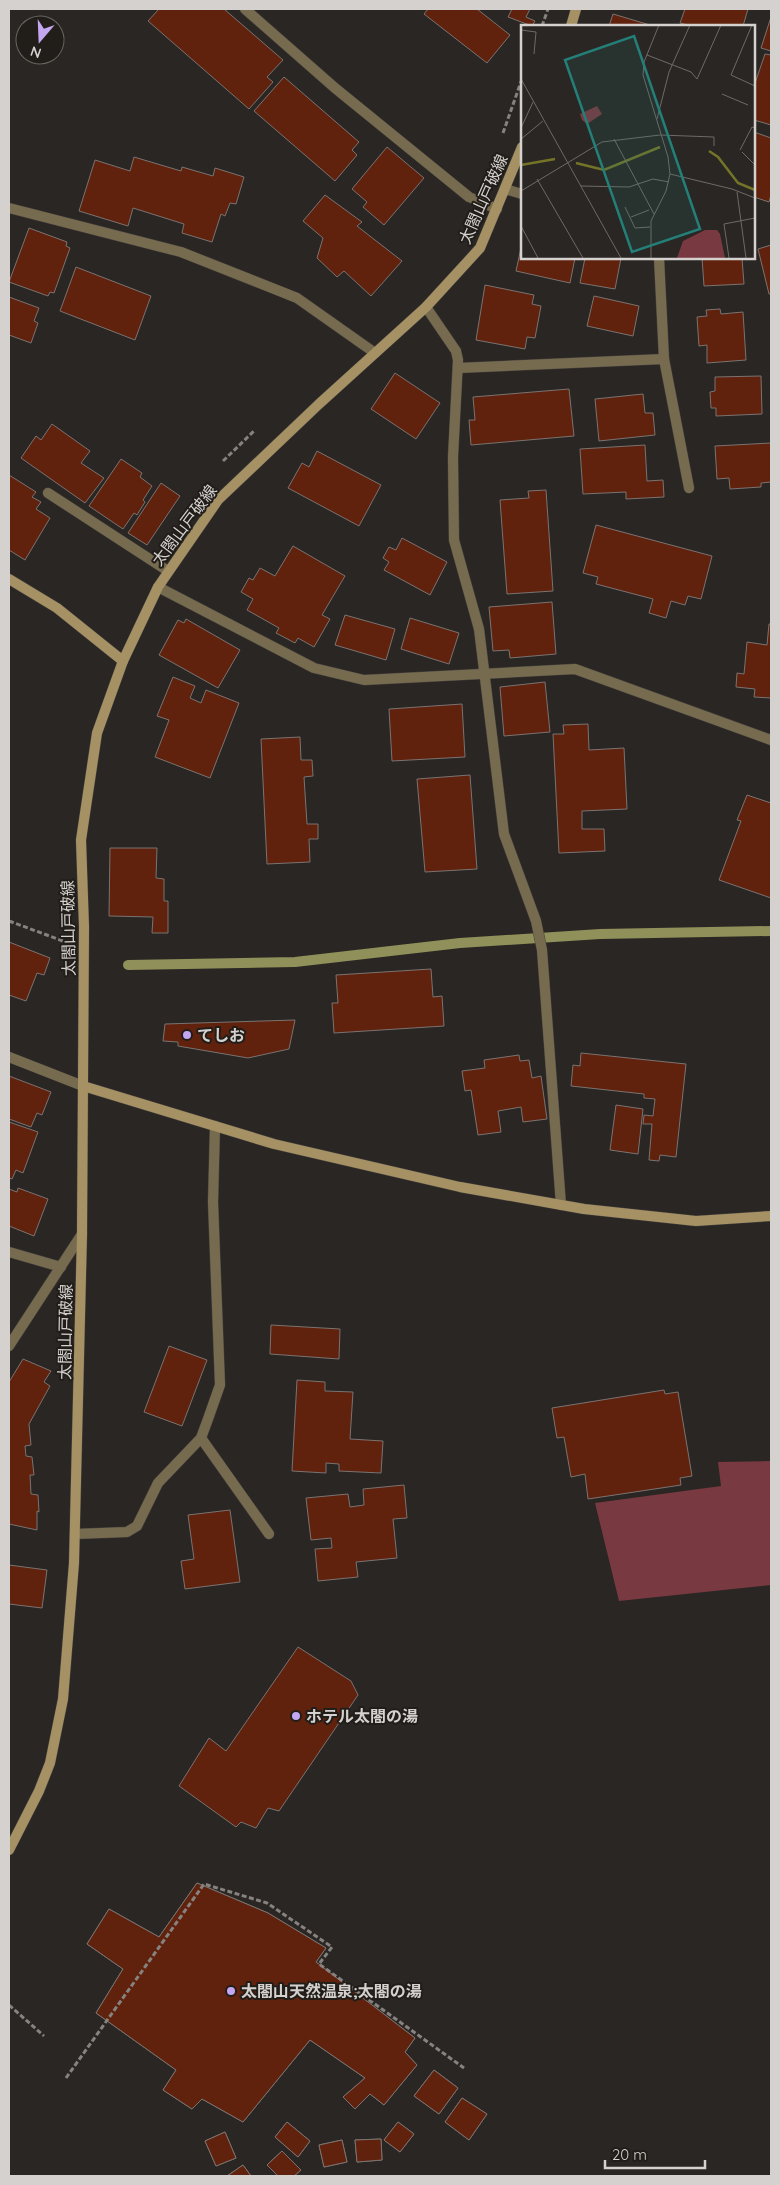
<svg xmlns="http://www.w3.org/2000/svg" width="780" height="2185" font-family="Quicksand,'Noto Sans JP',sans-serif">
<style>
.green{fill:#793941}
.lines{fill:none;stroke-linecap:round;stroke-linejoin:round}
.stream{stroke:#90905a;stroke-width:10}
.building{fill:#61220d;stroke:#7a7371}
.lane-casing{stroke:#45413e;stroke-width:11}
.street-casing{stroke:#45413e;stroke-width:11}
.secondary-casing{stroke:#45413e;stroke-width:11}
.path{stroke:#86827f;stroke-width:3;stroke-dasharray:5 2.5;stroke-linecap:butt}
.lane{stroke:#776b4f;stroke-width:10}
.street{stroke:#776b4f;stroke-width:10}
.secondary{stroke:#a59164;stroke-width:10}
.poi-dot{fill:#c4a7f1;stroke:#211d19;stroke-width:2}
.labels{text-anchor:middle;dominant-baseline:central;stroke-width:4;stroke-linejoin:round;paint-order:stroke}
.street-label{font-size:16px;fill:#d4d1ce;stroke:#211d19}
.poi-label{font-size:16px;font-weight:bold;fill:#d4d1ce;stroke:#211d19;text-anchor:start}
.inset-river{fill:none;stroke:#737428;stroke-width:2.5}
.inset-road{fill:none;stroke:#6e6a67;stroke-width:1}
.view{fill:#237f78;fill-opacity:0.15;stroke:#237f78;stroke-width:2.5}
.inset-edge{fill:none;stroke:#d4d1ce;stroke-width:2.5}
</style>
<rect width="100%" height="100%" fill="#2a2623"/>
<polygon class="green" points="771,1461 771,1585 619,1601 595,1503 721,1486 718,1462"/>
<g class="lines">
<polyline class="stream" points="128,965 295,962 460,943 600,934 771,931"/>
</g>
<g class="building">
<polygon points="159,9 224,9 283,60 267,77 273,82 249,109 148,21"/>
<polygon points="428,9 477,9 510,35 487,63 424,14"/>
<polygon points="512,9 530,9 526,17 535,21 532,26 508,17"/>
<polygon points="685,9 748,9 743,26 692,26 680,23"/>
<polygon points="613,14 650,25 650,26 609,26"/>
<polygon points="771,17 771,51 761,48"/>
<polygon points="765,54 771,55 771,125 754,120 754,86"/>
<polygon points="284,77 359,142 352,150 357,155 335,181 254,111"/>
<polygon points="754,132 771,138 771,195 769,202 754,197"/>
<polygon points="387,147 424,178 384,225 363,207 367,202 352,189"/>
<polygon points="134,157 181,171 182,167 213,176 215,168 244,177 236,204 230,203 225,216 221,214 212,242 182,233 184,224 133,208 128,226 79,211 95,160 130,171"/>
<polygon points="325,195 362,222 357,226 402,261 371,296 344,271 337,277 317,258 323,238 303,221"/>
<polygon points="29,228 67,242 66,246 70,248 54,293 50,292 48,296 9,282"/>
<polygon points="771,245 771,294 769,294 758,249"/>
<polygon points="521,248 522,258 575,258 570,283 516,271"/>
<polygon points="585,258 621,258 615,289 580,283"/>
<polygon points="702,258 742,258 744,284 704,286"/>
<polygon points="76,267 151,296 135,340 60,311"/>
<polygon points="485,285 534,295 532,304 541,306 535,338 527,337 525,349 476,340"/>
<polygon points="594,296 639,306 633,336 587,326"/>
<polygon points="9,297 39,308 34,321 38,323 31,343 9,335"/>
<polygon points="720,309 721,314 743,312 746,360 707,363 707,345 699,346 697,317 707,316 706,310"/>
<polygon points="395,373 440,403 416,439 371,409"/>
<polygon points="761,376 762,414 716,416 716,408 711,408 710,392 715,391 715,377"/>
<polygon points="569,389 574,436 471,445 469,420 475,420 473,397"/>
<polygon points="643,394 645,413 653,413 655,435 599,441 595,399"/>
<polygon points="52,424 90,451 81,463 104,478 85,503 21,458 36,436 41,440"/>
<polygon points="771,443 771,482 761,483 761,487 730,489 729,478 717,479 715,446"/>
<polygon points="645,445 647,481 663,480 664,497 626,499 626,492 583,494 580,449"/>
<polygon points="317,451 381,485 359,526 288,488 302,463 309,467"/>
<polygon points="121,459 142,473 140,477 152,486 143,500 145,502 137,515 134,513 123,529 89,506"/>
<polygon points="9,475 36,492 32,497 41,502 36,509 50,518 25,560 9,550"/>
<polygon points="161,483 180,496 147,545 128,533"/>
<polygon points="546,490 553,591 507,594 500,500 529,498 528,491"/>
<polygon points="596,525 712,556 701,599 688,596 685,605 671,601 666,618 649,613 653,599 596,584 598,577 583,573"/>
<polygon points="402,538 447,562 430,595 384,570 389,562 383,558 389,547 396,550"/>
<polygon points="293,546 345,576 322,615 330,619 314,647 298,638 295,643 276,633 279,628 247,610 253,599 241,592 249,578 253,580 260,568 275,576"/>
<polygon points="552,602 556,654 510,658 509,650 493,651 489,607"/>
<polygon points="345,615 395,629 386,660 335,645"/>
<polygon points="410,618 459,633 449,664 401,649"/>
<polygon points="186,619 240,650 218,688 159,655 178,620 184,623"/>
<polygon points="769,624 771,624 771,698 754,697 755,689 736,687 737,673 744,674 747,642 767,645"/>
<polygon points="173,677 195,686 190,698 201,703 206,690 239,703 210,778 155,757 169,720 157,716"/>
<polygon points="545,682 550,732 504,736 500,687"/>
<polygon points="462,704 465,757 392,761 389,709"/>
<polygon points="588,724 589,750 624,748 627,809 582,811 582,829 604,829 605,851 559,853 553,734 564,734 563,725"/>
<polygon points="300,737 301,760 312,760 313,776 304,777 307,824 318,824 318,839 309,839 310,862 267,864 261,739"/>
<polygon points="470,775 477,869 425,872 417,779"/>
<polygon points="747,795 771,803 771,898 719,880 741,821 737,820"/>
<polygon points="110,848 157,848 156,878 164,879 164,901 168,901 168,933 152,933 153,917 109,916"/>
<polygon points="9,942 50,958 44,975 37,973 26,1001 9,995"/>
<polygon points="431,969 433,997 442,996 444,1026 334,1033 332,1003 338,1003 336,975"/>
<polygon points="295,1020 289,1049 248,1058 178,1046 178,1042 163,1041 165,1024"/>
<polygon points="581,1053 686,1064 676,1157 660,1155 659,1161 649,1160 652,1124 643,1124 644,1115 653,1116 655,1099 644,1098 644,1094 571,1086 573,1065 580,1066"/>
<polygon points="519,1055 520,1061 529,1060 532,1078 541,1076 547,1119 523,1122 521,1107 498,1111 501,1132 478,1135 471,1090 465,1091 462,1071 485,1068 484,1060"/>
<polygon points="9,1076 51,1092 42,1115 37,1113 31,1127 9,1119"/>
<polygon points="616,1105 643,1109 638,1154 610,1150"/>
<polygon points="9,1122 38,1132 23,1173 16,1170 12,1179 9,1178"/>
<polygon points="18,1188 48,1199 34,1236 9,1226 9,1189 17,1192"/>
<polygon points="271,1325 340,1329 339,1359 270,1354"/>
<polygon points="169,1346 207,1360 182,1426 144,1412"/>
<polygon points="23,1359 51,1371 44,1382 50,1386 29,1424 31,1445 25,1446 26,1456 32,1457 34,1475 30,1475 31,1494 38,1495 39,1512 37,1511 37,1530 9,1524 9,1382"/>
<polygon points="297,1380 325,1382 325,1391 353,1392 350,1439 383,1441 381,1473 339,1471 339,1464 326,1463 326,1473 292,1471"/>
<polygon points="664,1390 665,1394 678,1392 692,1476 680,1478 681,1485 588,1499 585,1474 571,1477 564,1437 557,1438 552,1408"/>
<polygon points="404,1485 407,1518 393,1519 397,1558 356,1562 358,1577 318,1581 315,1549 332,1548 331,1538 311,1540 306,1498 348,1494 350,1507 364,1505 363,1489"/>
<polygon points="230,1510 240,1582 185,1589 181,1561 194,1559 188,1515"/>
<polygon points="9,1565 47,1570 42,1608 9,1604"/>
<polygon points="298,1647 351,1681 358,1695 279,1811 268,1808 256,1828 241,1822 236,1827 179,1786 209,1738 226,1751"/>
<polygon points="197,1883 268,1913 326,1948 316,1962 415,2038 405,2052 417,2065 384,2105 370,2094 355,2109 343,2097 365,2078 310,2040 243,2122 202,2099 192,2109 163,2090 176,2070 96,2013 123,1969 87,1944 109,1909 159,1937"/>
<polygon points="197,1883 268,1913 326,1948 316,1962 415,2038 405,2052 417,2065 384,2105 370,2094 355,2109 343,2097 365,2078 310,2040 243,2122 202,2099 192,2109 163,2090 176,2070 96,2013 123,1969 87,1944 109,1909 159,1937"/>
<polygon points="434,2070 458,2088 439,2114 414,2096"/>
<polygon points="434,2070 458,2088 439,2114 414,2096"/>
<polygon points="462,2098 487,2114 469,2140 445,2122"/>
<polygon points="462,2098 487,2114 469,2140 445,2122"/>
<polygon points="287,2122 310,2141 298,2157 275,2137"/>
<polygon points="287,2122 310,2141 298,2157 275,2137"/>
<polygon points="398,2122 414,2134 400,2152 384,2140"/>
<polygon points="398,2122 414,2134 400,2152 384,2140"/>
<polygon points="225,2132 236,2158 216,2166 205,2141"/>
<polygon points="225,2132 236,2158 216,2166 205,2141"/>
<polygon points="381,2139 382,2160 357,2162 355,2140"/>
<polygon points="381,2139 382,2160 357,2162 355,2140"/>
<polygon points="342,2140 347,2162 324,2167 319,2145"/>
<polygon points="342,2140 347,2162 324,2167 319,2145"/>
<polygon points="282,2151 301,2170 294,2176 278,2176 267,2165"/>
<polygon points="282,2151 301,2170 294,2176 278,2176 267,2165"/>
<polygon points="243,2165 251,2176 227,2176"/>
<polygon points="243,2165 251,2176 227,2176"/>
</g>
<g class="lines">
<g class="lane-casing">
<g id="lane">
<polyline points="245,9 335,88 469,197 497,209"/>
<polyline points="9,208 181,252 297,298 375,353"/>
<polyline points="48,493 168,571"/>
<polyline points="9,1252 61,1267"/>
<polyline points="201,1438 269,1534"/>
<polyline points="75,1534 127,1532 137,1526 158,1483 201,1438 208,1419 220,1385 213,1202 215,1126"/>
</g>
</g>
<g class="street-casing">
<g id="street">
<polyline points="505,189 522,194"/>
<polyline points="659,258 664,359 689,488"/>
<polyline points="426,307 456,351 458,360 453,457 454,540 479,629 504,834 536,921 542,950 561,1205"/>
<polyline points="458,368 664,359"/>
<polyline points="158,587 314,668 364,680 575,669 771,740"/>
<polyline points="9,1057 83,1086"/>
<polyline points="9,1346 82,1234"/>
</g>
</g>
<g class="secondary-casing">
<g id="secondary">
<polyline points="571,26 576,9"/>
<polyline points="9,579 57,608 123,661"/>
<polyline points="83,1086 274,1144 460,1187 584,1209 696,1221 771,1216"/>
<polyline points="9,1850 39,1791 50,1763 63,1699 74,1563 82,1234 84,927 81,840 97,733 123,661 158,587 218,500 319,404 426,307 480,248 522,147"/>
</g>
</g>
<g class="path">
<polyline points="542,26 548,9"/>
<polyline points="503,133 522,79"/>
<polyline points="223,461 254,431"/>
<polyline points="9,921 63,941"/>
<polyline points="9,2005 44,2036"/>
<polyline points="66,2078 204,1884 267,1903 332,1947 319,1964 464,2068"/>
</g>
<use href="#lane" class="lane"/>
<use href="#street" class="street"/>
<use href="#secondary" class="secondary"/>
</g>
<g class="poi-dot">
<circle cx="187" cy="1035" r="5"/>
<circle cx="296" cy="1716" r="5"/>
<circle cx="231" cy="1991" r="5"/>
</g>
<g class="labels">
<g class="street-label">
<text transform="translate(483 199) rotate(-66)">太閤山戸破線</text>
<text transform="translate(184 525) rotate(-53)">太閤山戸破線</text>
<text transform="translate(68 928) rotate(-91)">太閤山戸破線</text>
<text transform="translate(65 1332) rotate(-89)">太閤山戸破線</text>
</g>
<g class="poi-label">
<text x="197" y="1035">てしお</text>
<text x="306" y="1716">ホテル太閤の湯</text>
<text x="241" y="1991">太閤山天然温泉;太閤の湯</text>
</g>
</g>
<g transform="translate(521 25)">
<rect width="234" height="234" fill="#2a2623"/>
<path d="M76,81L81,89L66,99L61,95L59,89ZM184,205H196L199,209L204,233H156L162,216Z" fill="#793941"/>
<path class="inset-river" d="M188,126L197,132L217,158L234,165M55,138L83,145L139,122M0,140L34,134"/>
<path class="inset-road" d="M231,0L210,50L234,61M0,5L15,7L13,29M126,30L170,47L176,54L200,0M0,54L100,233M201,69L227,80M136,94L148,47L169,0M0,103L12,77M0,114L22,96M93,114L133,189M219,125L231,102L234,103M221,127L234,140M149,149L211,164L234,173M16,154L62,233M60,161L108,162L132,154L148,157M0,166L81,117L139,110L193,112V121M216,167L225,233M104,182L114,203L129,202M110,192L128,185M0,201L17,233M130,233V196L145,166L149,149L147,132L122,50L123,37L138,0M208,233L203,199L234,193"/>
<path class="view" d="M113,11L179,204L111,227L44,35Z"/>
<rect width="234" height="234" class="inset-edge"/>
</g>
<rect width="780" height="2185" fill="none" stroke="#d4d1ce" stroke-width="20"/>
<g transform="translate(40 40) rotate(199)"><circle r="24" fill="#211d19" stroke="#696561"/>
<path d="M0-4L9 19L0 12L-9 19Z" fill="#c4a7f1"/>
<text y="-8" font-size="14" font-weight="bold" text-anchor="middle" fill="#d4d1ce">N</text>
</g>
<path d="M605 2160v8h100v-8" fill="none" stroke="#d4d1ce" stroke-width="2.5"/>
<text x="612" y="2160" font-size="15" fill="#d4d1ce" stroke="#211d19" stroke-width="4" paint-order="stroke">20 m</text>
</svg>
